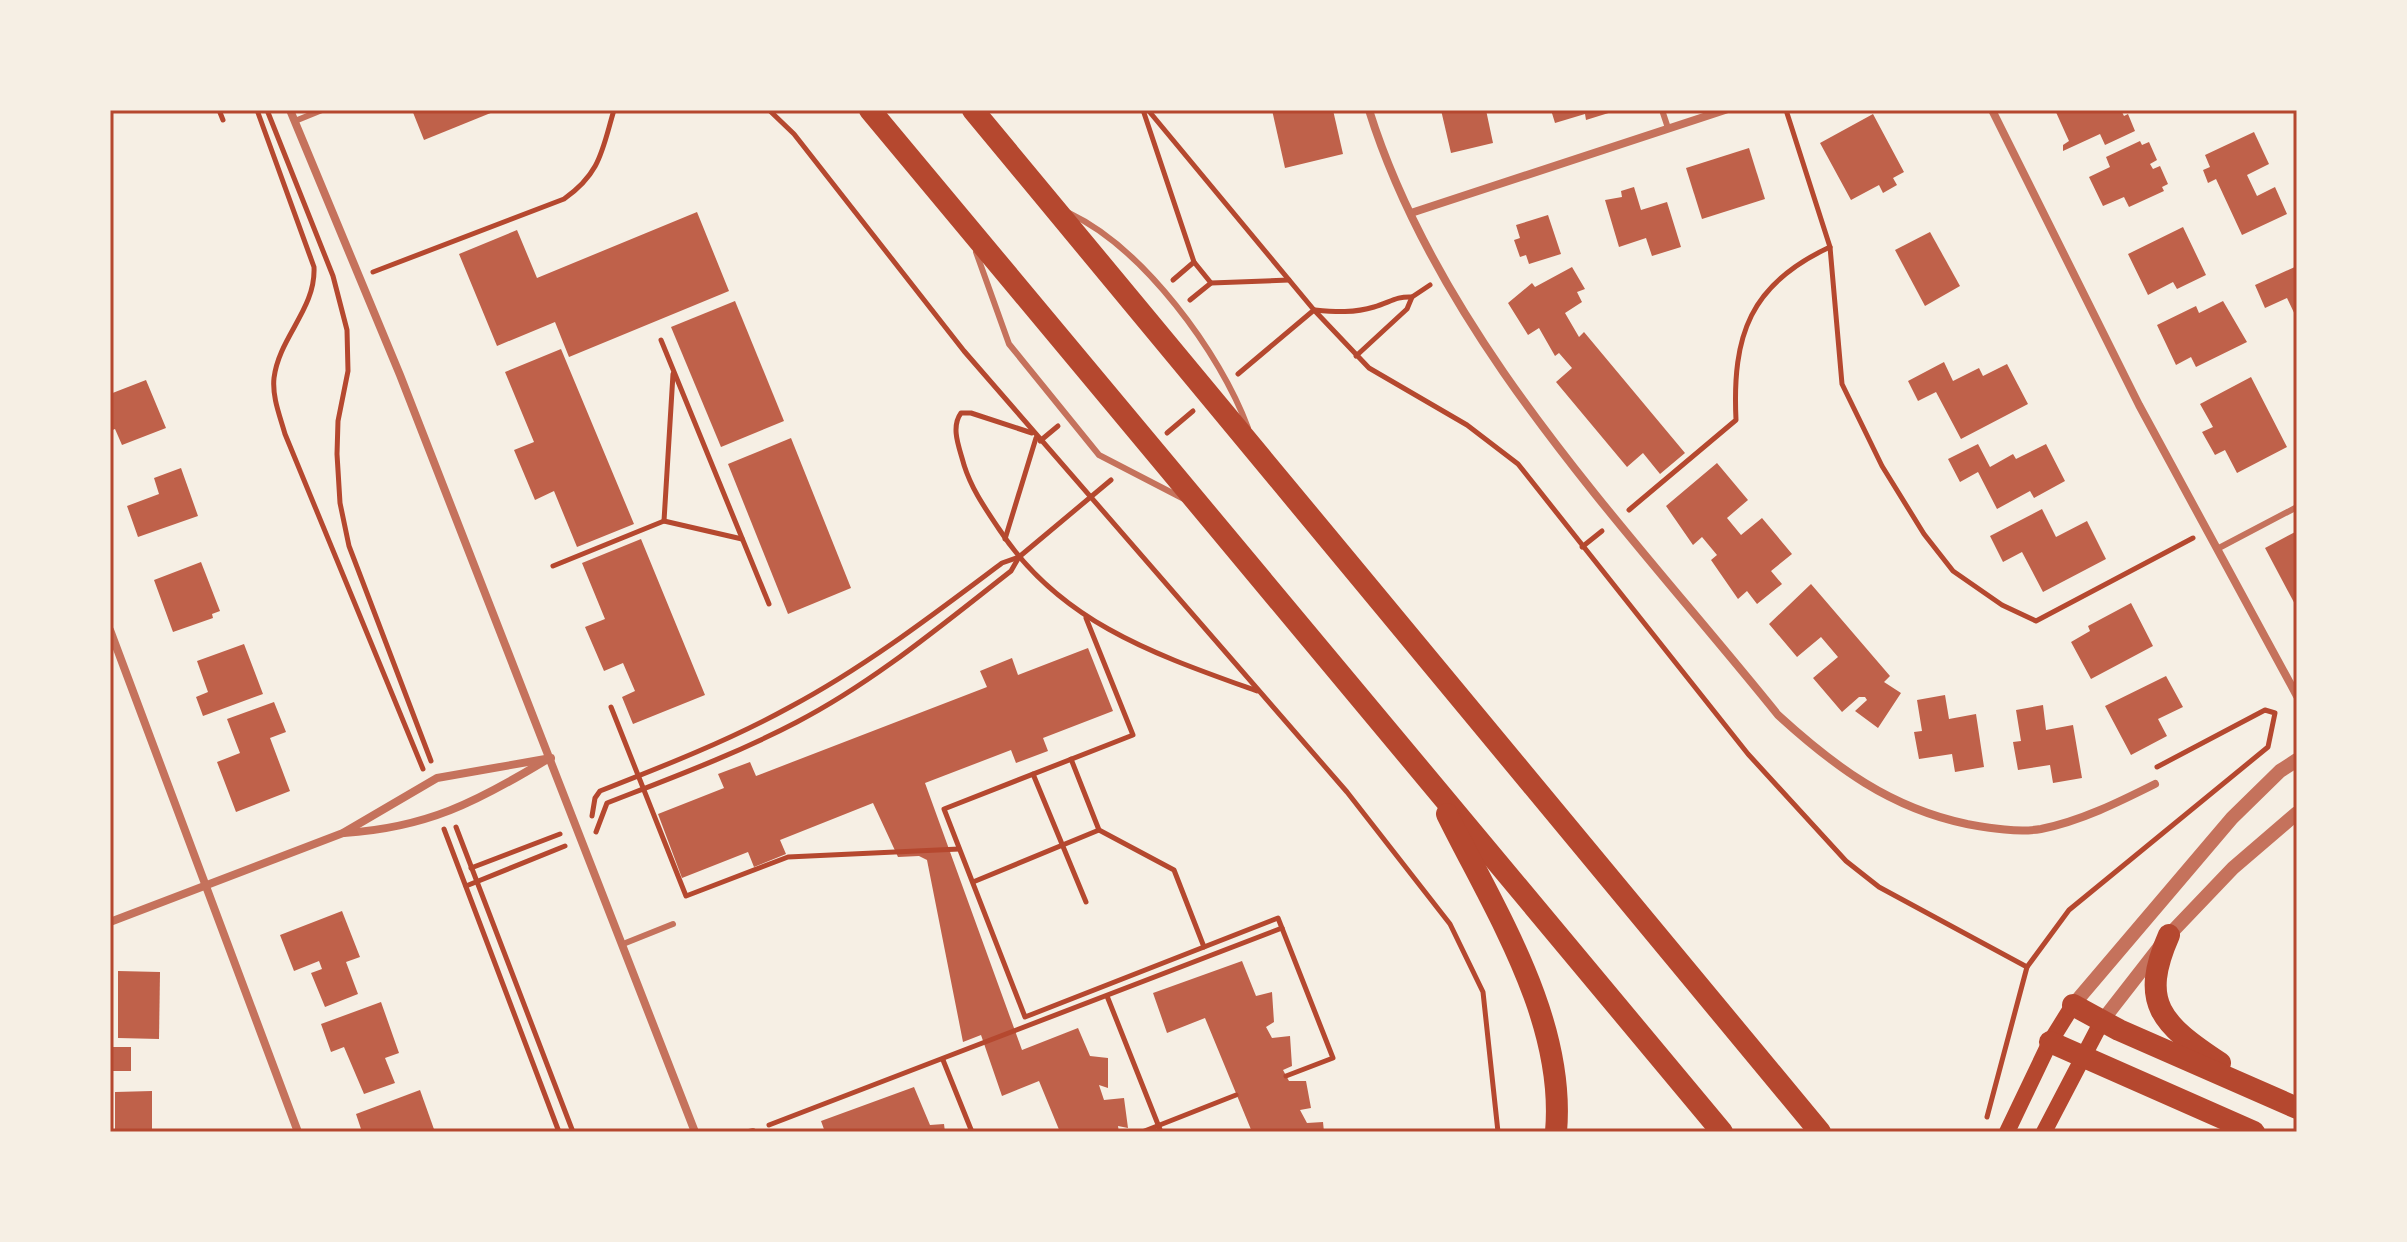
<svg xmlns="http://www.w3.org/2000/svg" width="2407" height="1242" font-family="Helvetica,sans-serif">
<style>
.building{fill:#bf614a}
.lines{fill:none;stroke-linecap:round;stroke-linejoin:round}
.path{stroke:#b5482f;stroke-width:5}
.service{stroke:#c5725c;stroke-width:6}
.minor{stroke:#c5725c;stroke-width:8}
.tertiary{stroke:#c5725c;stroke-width:14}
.secondary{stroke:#b5482f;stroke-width:16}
.trunk{stroke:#b5482f;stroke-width:22}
.neatline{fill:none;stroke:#b5482f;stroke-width:3}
</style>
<rect width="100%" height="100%" fill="#f6efe4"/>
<g class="building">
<polygon points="412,110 498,110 424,140"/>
<polygon points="1272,110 1333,110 1343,154 1285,168"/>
<polygon points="1441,110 1486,110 1493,143 1451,153"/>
<polygon points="1551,110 1615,110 1615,111 1586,120 1585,114 1555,123"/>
<polygon points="2055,110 2121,110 2124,116 2128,114 2135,131 2105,145 2100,134 2063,151 2063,145 2069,141"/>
<polygon points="1873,114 1904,172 1893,178 1897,185 1883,193 1879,185 1851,200 1820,143"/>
<polygon points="2254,132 2269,164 2247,175 2257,196 2275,187 2287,214 2242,235 2216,179 2208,183 2203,170 2210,167 2205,155"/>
<polygon points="2140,141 2142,145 2149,142 2157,160 2150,164 2153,169 2160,166 2168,184 2162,187 2164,191 2129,207 2124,197 2103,206 2089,177 2110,167 2106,157"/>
<polygon points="1749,148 1765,199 1702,219 1686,168"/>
<polygon points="1634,187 1641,210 1667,202 1681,247 1652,256 1646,238 1619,247 1605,200 1622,197 1621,191"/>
<polygon points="697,212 729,291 569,357 555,322 497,346 459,254 517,230 537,278"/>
<polygon points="1548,215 1561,254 1529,264 1526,255 1520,257 1514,240 1520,238 1516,225"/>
<polygon points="2183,227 2206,275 2177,289 2173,282 2148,295 2128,254"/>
<polygon points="1930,232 1960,286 1925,306 1895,250"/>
<polygon points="2297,266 2297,319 2287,298 2265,308 2255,285"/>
<polygon points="1572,267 1585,289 1577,292 1582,302 1565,313 1579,337 1584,332 1685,453 1660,474 1643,453 1627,467 1556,382 1572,368 1559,353 1555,356 1539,328 1528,335 1508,303 1532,283 1535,287"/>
<polygon points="735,301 784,421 721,447 671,327"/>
<polygon points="2223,301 2247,342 2196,367 2191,357 2176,365 2157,325 2196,306 2199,313"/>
<polygon points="561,349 634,524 577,547 554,491 535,500 514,450 534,442 505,372"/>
<polygon points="1944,362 1953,381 1979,368 1983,376 2007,364 2028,404 1961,439 1936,392 1918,401 1908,381"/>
<polygon points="2251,377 2287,447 2237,473 2225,450 2215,455 2202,432 2213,427 2200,404"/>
<polygon points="146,380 166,428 122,445 115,429 110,431 110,394"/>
<polygon points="791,438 851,588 788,614 728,464"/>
<polygon points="1978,444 1990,467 2013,454 2016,459 2046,444 2065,481 2034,498 2030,491 1997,509 1978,472 1960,482 1948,459"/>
<polygon points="1717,463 1748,500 1727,518 1741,535 1762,518 1792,554 1771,571 1782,584 1757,604 1747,591 1738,599 1711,560 1717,555 1702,537 1693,545 1666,506"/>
<polygon points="181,468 198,516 138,537 127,506 159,494 154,478"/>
<polygon points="2042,509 2056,537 2087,521 2106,559 2043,592 2022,552 2003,562 1990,536"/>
<polygon points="2297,531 2297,608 2265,548"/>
<polygon points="641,539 705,695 633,724 622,697 635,691 623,663 604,671 585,627 605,619 582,563"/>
<polygon points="201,562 220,611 212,614 213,618 173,632 154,580"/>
<polygon points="1811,584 1890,676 1884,682 1901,693 1878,728 1855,711 1867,700 1865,697 1859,697 1842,712 1813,678 1838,657 1821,637 1797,657 1769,624"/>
<polygon points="2131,603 2153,646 2091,679 2071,642 2090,631 2088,626"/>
<polygon points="244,644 263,694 203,716 196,697 208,692 197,661"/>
<polygon points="1088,648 1113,711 1043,738 1048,751 1016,763 1011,750 925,783 1022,1050 1078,1028 1090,1056 1108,1058 1108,1088 1099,1085 1104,1100 1124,1098 1128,1128 1118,1126 1119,1132 1060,1132 1039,1081 1002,1096 981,1035 963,1042 927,860 919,856 898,857 873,803 780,840 786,854 754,867 748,852 682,878 658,814 724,788 718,774 750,762 756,776 987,687 980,671 1012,658 1018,675"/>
<polygon points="2166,676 2183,707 2158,719 2167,736 2131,755 2105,706"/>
<polygon points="1945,695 1949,719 1976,714 1984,767 1955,772 1952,754 1919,759 1914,732 1922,731 1917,700"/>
<polygon points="274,702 286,732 270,738 290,791 236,812 217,762 240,753 227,719"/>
<polygon points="2043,705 2046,730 2073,725 2082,778 2053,783 2050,765 2018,770 2013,742 2021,741 2016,710"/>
<polygon points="342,911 360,957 346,962 358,994 325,1007 311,973 322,969 319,961 294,971 280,935"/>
<polygon points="1242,961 1256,996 1272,992 1274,1022 1266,1027 1272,1038 1290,1036 1292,1066 1283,1070 1289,1081 1306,1081 1311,1108 1300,1110 1307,1123 1323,1122 1324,1132 1252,1132 1205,1018 1167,1033 1153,993"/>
<polygon points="118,971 160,972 159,1039 118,1038"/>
<polygon points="381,1002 399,1053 385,1058 395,1083 364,1094 344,1047 331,1052 321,1024"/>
<rect x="110" y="1047" width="21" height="24"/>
<polygon points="914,1087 930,1125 944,1124 945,1132 825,1132 821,1121"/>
<polygon points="420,1090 435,1132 362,1132 356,1114"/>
<polygon points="152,1091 152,1132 115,1132 115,1092"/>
</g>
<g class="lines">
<g class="path">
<polyline points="219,110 223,120"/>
<path d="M257,110L314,267C316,309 279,337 274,378C272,397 280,416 285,434L423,769"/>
<polyline points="267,110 333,276 347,330 348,371 338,421 337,454 340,503 349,546 431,761"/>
<polyline points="769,110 794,134 964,351 1347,792 1450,924 1483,992 1498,1132"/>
<polyline points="1143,110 1194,262 1211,283"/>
<polyline points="1148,110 1314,310 1238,374"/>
<polyline points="1786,110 1830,247 1842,384 1882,466 1924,534 1953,571 2002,605 2036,621 2193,538"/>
<path d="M373,272L564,199C601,173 602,150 614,110"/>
<polyline points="1173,280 1194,262"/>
<polyline points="1190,300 1211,283 1289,280"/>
<polyline points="1314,310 1369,368 1467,425 1518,464 1748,754 1846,861 1879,887 2027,967"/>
<path d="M1315,310C1335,312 1355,313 1374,307C1389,303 1396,296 1412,297"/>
<polyline points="661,340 769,604"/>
<polyline points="1356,356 1407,309 1412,297 1430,285"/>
<path d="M1032,433L971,413H961C950,428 960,449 964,465C972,490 985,508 999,529C1060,623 1157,655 1257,691"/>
<polyline points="1167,433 1193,411"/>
<polyline points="1040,441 1058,426"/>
<path d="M1629,510L1736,420C1732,335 1750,284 1830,247"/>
<polyline points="664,521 673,374"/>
<polyline points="1005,539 1036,438"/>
<polyline points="1582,547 1602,531"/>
<polyline points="553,566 664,521 742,539"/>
<polyline points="1086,618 1133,735 944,809 1025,1017 1278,918 1333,1058 1286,1076"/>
<polyline points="611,707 686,896 788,857 959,849"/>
<polyline points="1071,759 1099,830 1174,870 1204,947"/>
<polyline points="1033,774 1086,902"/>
<path d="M592,816L595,798L600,791C664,766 730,740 790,707C865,667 934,614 1002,563L1019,557"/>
<polyline points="456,827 573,1132"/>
<polyline points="444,829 559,1132"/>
<path d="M596,832L607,803C671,778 736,754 797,722C874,682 943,624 1011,571L1019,557L1111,480"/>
<polyline points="471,868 560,834"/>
<polyline points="973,882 1099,830"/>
<polyline points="466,886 565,846"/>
<polyline points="1107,996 1161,1132"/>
<polyline points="943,1060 972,1132"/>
<polyline points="1987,1117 2027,967 2069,910 2268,747 2275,713 2265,710 2157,767"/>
<polyline points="769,1125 1282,928"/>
<polyline points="1142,1132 1236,1095"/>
</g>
<g class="service">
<polyline points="1662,110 1668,128"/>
<polyline points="295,121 322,110"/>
<path d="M1069,213C1143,248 1220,352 1248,428"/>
<polyline points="976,252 1009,344 1099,455 1184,499"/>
<polyline points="2217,549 2297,507"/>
<polyline points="623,944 673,924"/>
<polyline points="749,1132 753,1131"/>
</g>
<g class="minor">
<polyline points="290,110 400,375 695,1132"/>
<path d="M1369,110C1441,340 1630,531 1778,715C1835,767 1890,808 1967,824C1990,828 2018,833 2041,829C2081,821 2119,802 2155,784"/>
<polyline points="1992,110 2139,405 2297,696"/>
<polyline points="1411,213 1725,110"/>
<polyline points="110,630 298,1132"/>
<path d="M344,833C426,828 477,802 546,760"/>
<polyline points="110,922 343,833 437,778 551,758"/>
</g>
<g class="tertiary">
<polyline points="2073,1005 2232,818 2280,771 2297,760"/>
<polyline points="2102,1021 2169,935 2233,868 2297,813"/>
</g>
<g class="secondary">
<polyline points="2007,1132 2050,1042 2073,1005"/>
<polyline points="2044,1132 2102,1021"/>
</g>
<g class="trunk">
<polyline points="870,110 1722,1132"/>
<polyline points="973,110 1820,1132"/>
<path d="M1447,814C1495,911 1566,1020 1556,1132"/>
<path d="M2169,935C2139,1003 2161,1024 2220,1063"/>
<polyline points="2073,1005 2119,1030 2297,1108"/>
<polyline points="2050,1042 2254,1132"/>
</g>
</g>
<rect width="2407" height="1242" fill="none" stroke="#f6efe4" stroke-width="224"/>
<rect x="112" y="112" width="2183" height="1018" class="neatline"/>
</svg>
